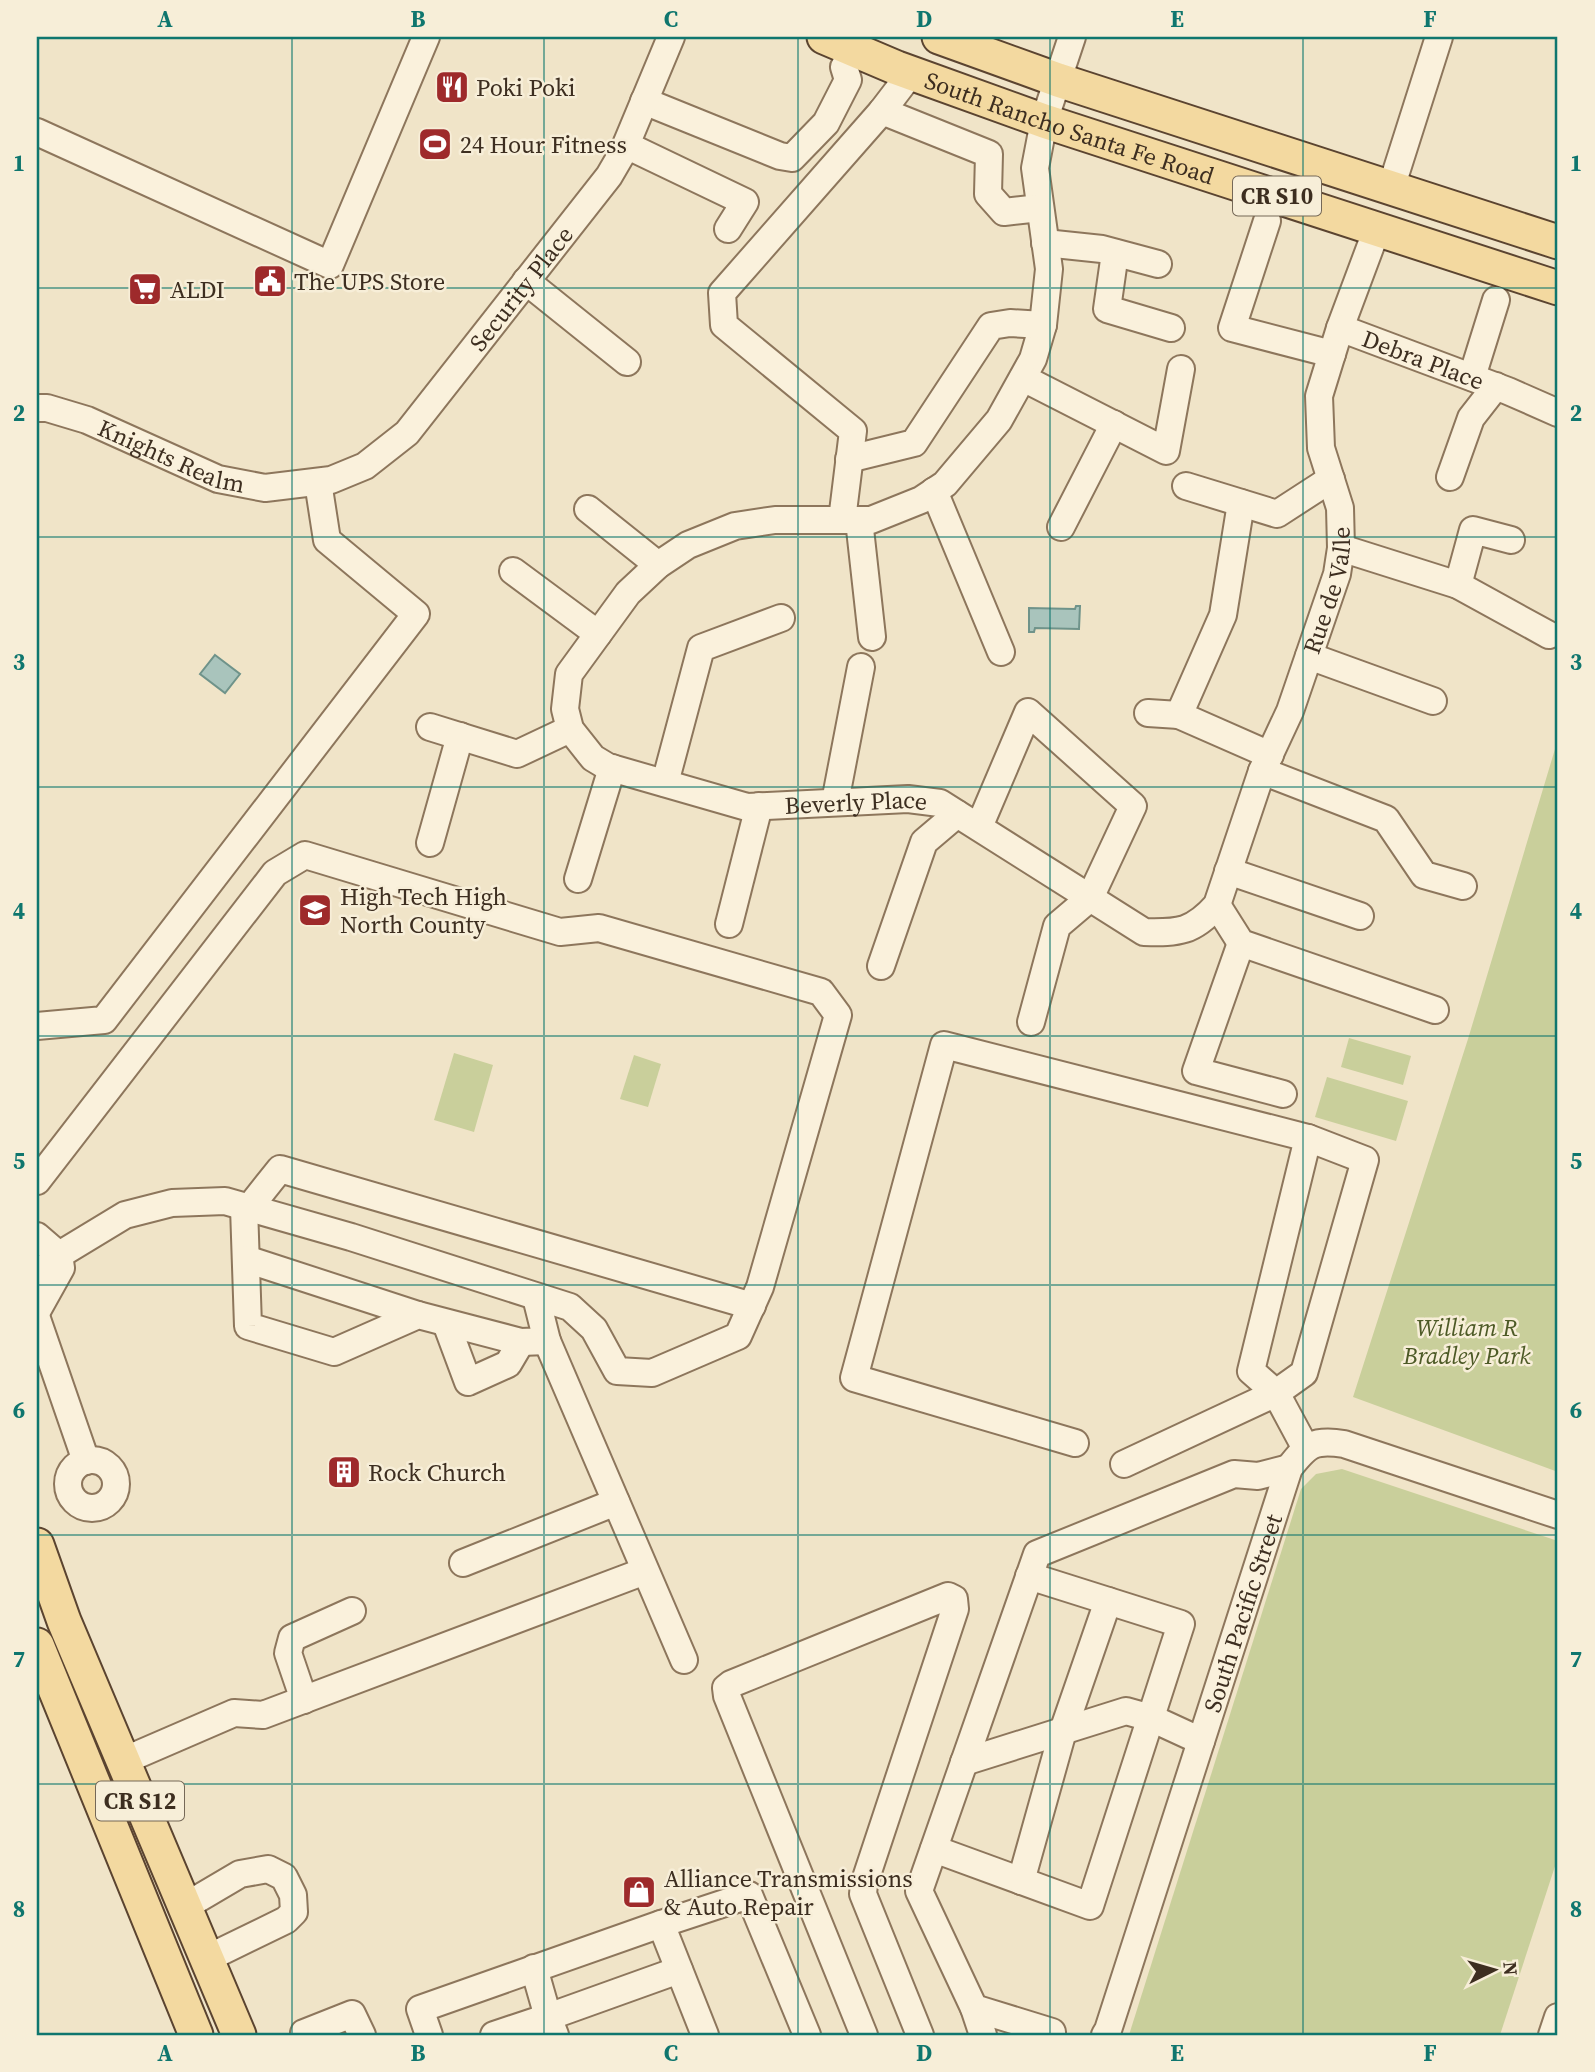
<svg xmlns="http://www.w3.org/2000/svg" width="1595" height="2072" font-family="'Source Serif 4',serif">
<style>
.green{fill:#c9cf9b}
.water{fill:#a9c4bc;stroke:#6f938a;stroke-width:2}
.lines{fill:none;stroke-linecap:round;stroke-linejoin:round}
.minor-casing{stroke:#8d765c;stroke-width:30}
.major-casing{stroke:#5b4430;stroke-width:37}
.minor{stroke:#faf1dc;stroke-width:26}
.major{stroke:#f3d9a0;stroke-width:33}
.grid{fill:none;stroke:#0f766e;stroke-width:2;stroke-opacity:0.55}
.labels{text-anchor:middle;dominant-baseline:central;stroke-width:5;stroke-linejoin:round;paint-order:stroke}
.shield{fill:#f7eed8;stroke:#756857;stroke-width:2}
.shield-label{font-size:23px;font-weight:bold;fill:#3d2e20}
.poi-label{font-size:24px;fill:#3d2e20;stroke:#f7eed8;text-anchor:start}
.street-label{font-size:24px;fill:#3d2e20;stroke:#f7eed8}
.park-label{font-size:24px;font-style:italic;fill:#4d5a26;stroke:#f7eed8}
.neatline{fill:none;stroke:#0f766e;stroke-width:2.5}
.grid-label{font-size:23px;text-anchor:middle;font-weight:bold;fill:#0f766e}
</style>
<rect width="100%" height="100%" fill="#f0e4c8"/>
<g class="green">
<polygon points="1558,739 1558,1472 1353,1397 1468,1039"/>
<polygon points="1349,1038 1411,1056 1403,1085 1341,1067"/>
<polygon points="454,1053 493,1065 474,1132 434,1120"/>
<polygon points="634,1055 661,1064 648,1107 620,1099"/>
<polygon points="1327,1077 1408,1101 1396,1141 1315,1117"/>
<polygon points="1342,1469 1558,1541 1558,1857 1500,2035 1129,2035 1301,1489 1316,1474"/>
</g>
<g class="water">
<polygon points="1076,606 1080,606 1079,629 1035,628 1034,632 1029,632 1029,608 1075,609"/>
<polygon points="215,655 240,674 225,693 200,674"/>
</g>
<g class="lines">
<g class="minor-casing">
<g id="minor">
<path id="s1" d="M1072,37L1044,121L1035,168L1049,269L1043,325L1033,359L999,420L945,484L921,500L871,520H775L735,526L688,545L658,565L628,593L569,674L565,709L570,729L593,758L608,767L747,807L908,799L940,803L1144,932C1179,933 1193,932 1217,905L1262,771L1290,711L1337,574L1341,548L1340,508L1321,448L1319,396L1340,328L1377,229"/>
<polyline points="644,101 780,156 792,158 826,123 848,80 844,67 855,50"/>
<polyline points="882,111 989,154 988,194 1004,212 1040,208"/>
<polyline points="37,132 330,265 426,37"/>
<polyline points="626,145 745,202 728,229"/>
<polyline points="1391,188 1439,37"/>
<polyline points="1267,221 1232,328 1332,354"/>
<polyline points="1045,243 1102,249 1158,264"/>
<polyline points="1115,253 1107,309 1171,328"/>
<polyline points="526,281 627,362"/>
<path id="s2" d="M1340,328L1508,391L1558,413"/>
<polyline points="1472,377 1496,300"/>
<polyline points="1023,378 1166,451 1181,369"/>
<path id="s3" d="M37,408H47L87,420L218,479L265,488L331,480L365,466L407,433L609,176L623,152L671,37"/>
<polyline points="849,459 914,443 991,326 1010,323 1043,325"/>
<polyline points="1450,477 1471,418 1496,386"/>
<polyline points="1186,486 1277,514 1331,479"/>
<polyline points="934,491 1001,652"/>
<polyline points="1241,503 1223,615 1179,715 1270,755"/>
<polyline points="588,509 658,565"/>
<polyline points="842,520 853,431 724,325 722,293 882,111 911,73"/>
<polyline points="859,520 872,637"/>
<polyline points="1061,527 1114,424"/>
<polyline points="1341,548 1458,585 1549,635"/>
<polyline points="513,571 598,634"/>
<polyline points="1458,585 1473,530 1511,540"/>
<polyline points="1309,656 1433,701"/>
<polyline points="1148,713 1179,715"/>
<polyline points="430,727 517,754 570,729"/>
<polyline points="1262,771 1386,819 1424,875 1463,886"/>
<polyline points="665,783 701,648 781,618"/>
<polyline points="835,802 861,667"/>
<polyline points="979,827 1028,712 1133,806 1090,898 1057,926 1031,1022"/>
<polyline points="430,843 460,736"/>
<polyline points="1228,871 1360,916"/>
<polyline points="578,879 612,768"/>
<polyline points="1217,905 1241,943 1435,1010"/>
<polyline points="729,924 759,806"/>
<polyline points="1241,943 1196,1071 1283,1094"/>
<polyline points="881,966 924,842 957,814"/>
<polyline points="37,1026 104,1020 416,614 327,540 318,482"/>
<polygon points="1308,1138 1365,1160 1304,1373 1276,1393 1251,1371"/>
<polyline points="37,1181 275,873 305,855 560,932 599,928 821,992 838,1015 760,1287 738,1336 652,1373 617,1371 594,1329 570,1307 351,1237 225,1201 172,1203 125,1215 59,1255 37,1275"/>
<polyline points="244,1207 248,1326 334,1352 418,1315 521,1342 547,1341 536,1297"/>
<polyline points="249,1208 280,1169 752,1306"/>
<polyline points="37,1236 59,1255"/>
<polyline points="246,1259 418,1315"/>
<polyline points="37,1311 61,1268 59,1255"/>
<polyline points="37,1319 86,1461"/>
<polyline points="446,1323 468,1382 508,1364 521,1342"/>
<polyline points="547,1341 684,1660"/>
<polyline points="1075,1443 854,1378 944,1045 1308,1138"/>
<circle cx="92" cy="1484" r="24"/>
<polyline points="1124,1464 1276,1393 1305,1447"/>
<polyline points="463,1563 616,1502"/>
<polyline points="304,1700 288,1653 292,1638 352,1611"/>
<polyline points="123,1761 234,1713 263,1715 645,1571"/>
<polyline points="964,1762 1126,1711 1151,1718 1201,1741"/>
<polyline points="934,1849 1090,1906 1181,1624 1029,1576"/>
<polyline points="1021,1881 1063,1731 1108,1601"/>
<polyline points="184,1907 240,1874 268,1869 284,1877 293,1895 294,1912 286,1920 206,1959"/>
<polyline points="974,2008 983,2035"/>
<polyline points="1052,2032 974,2008 919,1891 1037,1554 1234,1474 1258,1476 1289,1468"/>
<polyline points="305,2035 304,2033 352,2014 362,2035"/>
<polyline points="429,2035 420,2009 661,1924"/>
<polyline points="494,2035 548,2017 534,1968"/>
<polyline points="555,2035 548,2017 679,1970"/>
<polyline points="705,2035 661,1924 749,1895 807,2035"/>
<polyline points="864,2035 727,1696 726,1688 731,1684 948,1596 954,1599 955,1609 864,1884 863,1894 920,2035"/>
<path id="s4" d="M1105,2035L1108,2030L1289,1468C1307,1445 1313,1439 1344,1444L1558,1515"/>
<polyline points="1552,2035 1558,2017"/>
</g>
</g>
<g class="major-casing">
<g id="major">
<path id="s5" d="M824,37L897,68L1044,121L1558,288"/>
<polyline points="939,37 1058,80 1558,242"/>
<polyline points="37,1545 64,1621 239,2035"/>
<polyline points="37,1645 196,2035"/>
</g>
</g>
<use href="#minor" class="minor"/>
<use href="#major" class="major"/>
</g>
<path class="grid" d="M292,37V2035M544,37V2035M798,37V2035M1050,37V2035M1303,37V2035M37,288H1558M37,537H1558M37,787H1558M37,1036H1558M37,1285H1558M37,1535H1558M37,1784H1558"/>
<defs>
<g id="restaurant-square" transform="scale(1.75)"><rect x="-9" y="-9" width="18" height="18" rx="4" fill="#9e2a2b" stroke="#f7eed8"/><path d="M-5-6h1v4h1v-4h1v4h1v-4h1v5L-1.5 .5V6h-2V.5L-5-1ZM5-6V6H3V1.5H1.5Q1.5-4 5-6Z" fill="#fff"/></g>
<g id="stadium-square" transform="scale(1.75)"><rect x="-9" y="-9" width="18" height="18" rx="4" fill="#9e2a2b" stroke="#f7eed8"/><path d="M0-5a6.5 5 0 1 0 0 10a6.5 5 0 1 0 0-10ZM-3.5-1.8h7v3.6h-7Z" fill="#fff"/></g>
<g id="civic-square" transform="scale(1.75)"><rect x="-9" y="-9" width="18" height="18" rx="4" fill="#9e2a2b" stroke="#f7eed8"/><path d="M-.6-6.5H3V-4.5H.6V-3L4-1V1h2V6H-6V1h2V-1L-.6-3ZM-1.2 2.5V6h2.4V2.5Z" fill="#fff"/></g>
<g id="supermarket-square" transform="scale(1.75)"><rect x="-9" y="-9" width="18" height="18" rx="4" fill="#9e2a2b" stroke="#f7eed8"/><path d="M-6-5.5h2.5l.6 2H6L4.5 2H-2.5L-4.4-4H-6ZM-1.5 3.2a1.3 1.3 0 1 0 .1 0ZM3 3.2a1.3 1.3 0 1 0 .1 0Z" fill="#fff"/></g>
<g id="school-square" transform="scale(1.75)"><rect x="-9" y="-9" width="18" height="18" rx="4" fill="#9e2a2b" stroke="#f7eed8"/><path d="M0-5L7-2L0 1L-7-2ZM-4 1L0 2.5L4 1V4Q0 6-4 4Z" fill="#fff"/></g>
<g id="building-square" transform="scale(1.75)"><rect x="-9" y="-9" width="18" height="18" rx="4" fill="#9e2a2b" stroke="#f7eed8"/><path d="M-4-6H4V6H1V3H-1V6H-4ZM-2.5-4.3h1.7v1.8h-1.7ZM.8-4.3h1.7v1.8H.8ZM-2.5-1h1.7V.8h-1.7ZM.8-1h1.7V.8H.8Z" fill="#fff"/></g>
<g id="shop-square" transform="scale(1.75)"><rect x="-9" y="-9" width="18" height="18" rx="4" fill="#9e2a2b" stroke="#f7eed8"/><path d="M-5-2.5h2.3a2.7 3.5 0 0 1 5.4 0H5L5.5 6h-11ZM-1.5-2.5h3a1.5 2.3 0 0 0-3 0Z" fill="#fff"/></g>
</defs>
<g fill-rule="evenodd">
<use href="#restaurant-square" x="452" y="87"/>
<use href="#stadium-square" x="435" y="144"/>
<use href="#civic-square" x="270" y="281"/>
<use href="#supermarket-square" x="145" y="289"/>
<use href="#school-square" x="315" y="910"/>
<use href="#building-square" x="344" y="1472"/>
<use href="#shop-square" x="639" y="1892"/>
</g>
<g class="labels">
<g class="shield">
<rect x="1233" y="176.5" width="88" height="39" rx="5"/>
<rect x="96" y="1781.5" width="88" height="39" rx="5"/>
</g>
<g class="shield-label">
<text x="1277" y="196">CR S10</text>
<text x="140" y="1801">CR S12</text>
</g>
<g class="poi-label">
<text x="476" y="87">Poki Poki</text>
<text x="460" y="144">24 Hour Fitness</text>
<text x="294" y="281">The UPS Store</text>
<text x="170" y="289">ALDI</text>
<text x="340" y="896">High Tech High<tspan x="340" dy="28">North County</tspan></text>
<text x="368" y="1472">Rock Church</text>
<text x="664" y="1878">Alliance Transmissions<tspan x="664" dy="28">&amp; Auto Repair</tspan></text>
</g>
<g class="street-label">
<text stroke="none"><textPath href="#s5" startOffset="262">South Rancho Santa Fe Road</textPath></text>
<text stroke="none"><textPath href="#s3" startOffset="584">Security Place</textPath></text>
<text stroke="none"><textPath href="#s2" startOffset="89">Debra Place</textPath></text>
<text stroke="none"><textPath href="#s3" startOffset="144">Knights Realm</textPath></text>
<text stroke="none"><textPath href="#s1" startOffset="2037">Rue de Valle</textPath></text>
<text stroke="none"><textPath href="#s1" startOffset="1295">Beverly Place</textPath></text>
<text stroke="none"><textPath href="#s4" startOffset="444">South Pacific Street</textPath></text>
</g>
<g class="park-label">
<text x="1467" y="1327">William R<tspan x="1467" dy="28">Bradley Park</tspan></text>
</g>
</g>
<rect width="1595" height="2072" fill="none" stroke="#f7eed8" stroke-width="77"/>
<g transform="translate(1494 1970) rotate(85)" stroke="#f7eed8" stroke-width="5" paint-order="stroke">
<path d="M0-5L12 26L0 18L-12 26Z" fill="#3d2e20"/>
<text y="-10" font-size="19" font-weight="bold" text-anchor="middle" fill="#3d2e20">N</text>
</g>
<rect x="38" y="38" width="1518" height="1996" class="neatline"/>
<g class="grid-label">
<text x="165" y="27">A</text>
<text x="418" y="27">B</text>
<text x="671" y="27">C</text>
<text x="924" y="27">D</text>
<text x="1177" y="27">E</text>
<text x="1430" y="27">F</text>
<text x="19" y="171">1</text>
<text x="1576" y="171">1</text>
<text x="19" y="421">2</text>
<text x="1576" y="421">2</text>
<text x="19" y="670">3</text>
<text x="1576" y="670">3</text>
<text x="19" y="919">4</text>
<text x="1576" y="919">4</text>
<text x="19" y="1169">5</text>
<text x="1576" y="1169">5</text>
<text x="19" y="1418">6</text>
<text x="1576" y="1418">6</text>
<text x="19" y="1667">7</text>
<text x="1576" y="1667">7</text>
<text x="19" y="1917">8</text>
<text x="1576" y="1917">8</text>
<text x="165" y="2061">A</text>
<text x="418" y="2061">B</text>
<text x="671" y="2061">C</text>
<text x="924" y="2061">D</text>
<text x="1177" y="2061">E</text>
<text x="1430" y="2061">F</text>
</g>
</svg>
